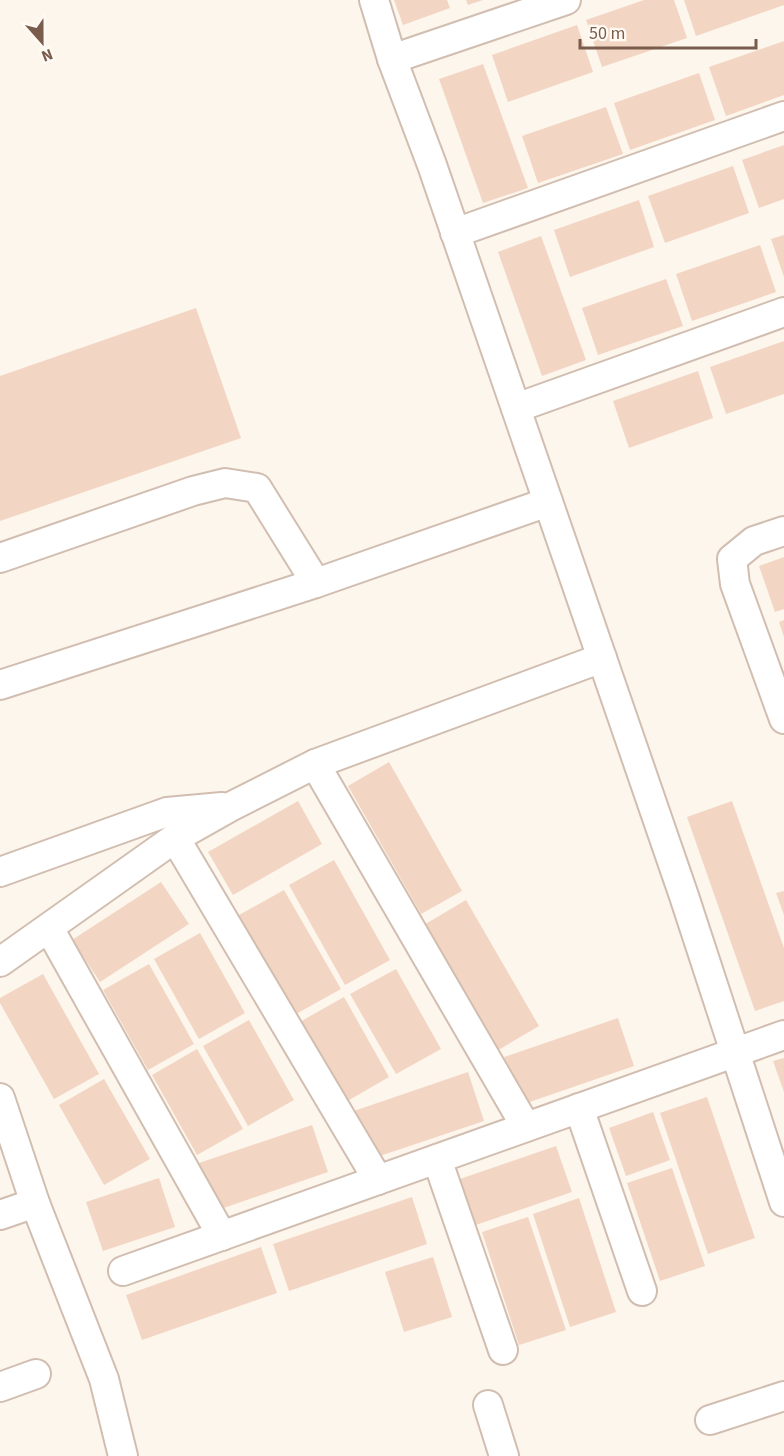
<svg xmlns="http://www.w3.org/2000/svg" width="784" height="1456" font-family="'Source Sans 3',sans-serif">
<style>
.building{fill:#f3d5c3}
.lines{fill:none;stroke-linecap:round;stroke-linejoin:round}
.minor-casing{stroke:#d1beb0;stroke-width:32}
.minor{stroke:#fff;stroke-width:28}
</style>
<rect width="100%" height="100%" fill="#fdf6ec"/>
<g class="building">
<polygon points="394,0 447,0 450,8 403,25"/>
<polygon points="466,0 483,0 468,5"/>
<polygon points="644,0 674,0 687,38 602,67 586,20"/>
<polygon points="684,0 784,0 784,5 696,36"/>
<polygon points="577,25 593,72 508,102 492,55"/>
<polygon points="784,41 784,95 726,116 709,67"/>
<polygon points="483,64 528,188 483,203 439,79"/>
<polygon points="699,73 715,120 630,150 614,103"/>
<polygon points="606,107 623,154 538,183 522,136"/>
<polygon points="784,145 784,199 759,208 742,160"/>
<polygon points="733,166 749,213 665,243 648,196"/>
<polygon points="639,200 654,247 570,277 554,230"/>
<polygon points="784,235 784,277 771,239"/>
<polygon points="541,236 586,360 542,376 498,252"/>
<polygon points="760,245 776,292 692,321 676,274"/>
<polygon points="666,279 683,326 598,355 582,308"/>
<polygon points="196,308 241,438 0,521 0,376"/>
<polygon points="784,341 784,394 726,414 710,367"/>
<polygon points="698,371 713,418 629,448 613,401"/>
<polygon points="784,557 784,609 775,612 759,566"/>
<polygon points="784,620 784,637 779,622"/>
<polygon points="389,762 462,891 421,914 348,786"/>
<polygon points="298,801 322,844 233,895 208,852"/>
<polygon points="732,801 784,948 784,1001 755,1011 687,817"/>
<polygon points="334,860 390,960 345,985 289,885"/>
<polygon points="161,882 189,924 100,982 72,940"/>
<polygon points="284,890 341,989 296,1014 239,915"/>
<polygon points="784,891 784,915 776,893"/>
<polygon points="466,900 539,1026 495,1052 422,926"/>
<polygon points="200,933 245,1013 199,1039 154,959"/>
<polygon points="149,964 194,1044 148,1070 103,990"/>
<polygon points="396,969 441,1049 396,1074 350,994"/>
<polygon points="43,974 99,1074 54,1099 0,1003 0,998"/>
<polygon points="344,997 389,1077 344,1103 298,1023"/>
<polygon points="618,1018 634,1066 521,1105 504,1057"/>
<polygon points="249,1020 294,1100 248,1126 203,1046"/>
<polygon points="197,1049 243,1129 197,1155 152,1075"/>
<polygon points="784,1058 784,1092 773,1061"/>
<polygon points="468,1072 484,1121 371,1159 354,1111"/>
<polygon points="104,1079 150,1159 104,1185 59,1105"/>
<polygon points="707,1097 755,1238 708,1254 660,1113"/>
<polygon points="653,1112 670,1160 626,1176 609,1128"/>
<polygon points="312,1125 328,1172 215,1211 199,1163"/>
<polygon points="556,1146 572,1192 476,1225 460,1179"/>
<polygon points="672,1168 705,1266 660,1281 627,1183"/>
<polygon points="159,1178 175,1227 103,1251 86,1202"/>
<polygon points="412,1197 427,1244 289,1291 273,1244"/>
<polygon points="579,1198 616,1312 570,1327 533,1214"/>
<polygon points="528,1217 566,1330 519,1345 482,1232"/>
<polygon points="261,1247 277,1293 142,1340 126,1295"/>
<polygon points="433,1257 452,1317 404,1332 385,1272"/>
</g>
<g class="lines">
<g class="minor-casing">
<g id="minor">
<polyline points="374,0 392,59 432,165 684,896 784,1202"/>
<polyline points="392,59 566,0"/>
<polyline points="455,233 784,116"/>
<polyline points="516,408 784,312"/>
<polyline points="784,531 754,541 732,559 735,584 784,719"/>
<polyline points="0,558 193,491 225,483 257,488 316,583"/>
<polyline points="0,685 316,583 548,502"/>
<polyline points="315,764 526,1127"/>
<polyline points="175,838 378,1180"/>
<polyline points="0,872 167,812 222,807"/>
<polyline points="49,928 222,1236"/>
<polyline points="0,962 175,838 230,807 315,764 602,658"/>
<polyline points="0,1098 35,1203 104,1379 123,1456"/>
<polyline points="579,1108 642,1291"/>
<polyline points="437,1159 503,1350"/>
<polyline points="0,1215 35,1203"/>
<polyline points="123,1271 784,1035"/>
<polyline points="0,1387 36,1374"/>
<polyline points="488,1405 504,1456"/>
<polyline points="710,1420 784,1396"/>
</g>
</g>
<use href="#minor" class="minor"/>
</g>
<g transform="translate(42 42) rotate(159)" stroke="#fffaf3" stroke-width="4.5" paint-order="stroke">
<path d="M0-4.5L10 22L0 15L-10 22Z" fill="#7a5c4d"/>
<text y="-9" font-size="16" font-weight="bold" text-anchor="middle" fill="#7a5c4d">N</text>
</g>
<path d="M580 39v9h176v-9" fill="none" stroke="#7a5c4d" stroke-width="3"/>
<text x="589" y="39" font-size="18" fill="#7a5c4d" stroke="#fffaf3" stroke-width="4.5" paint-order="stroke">50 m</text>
</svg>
